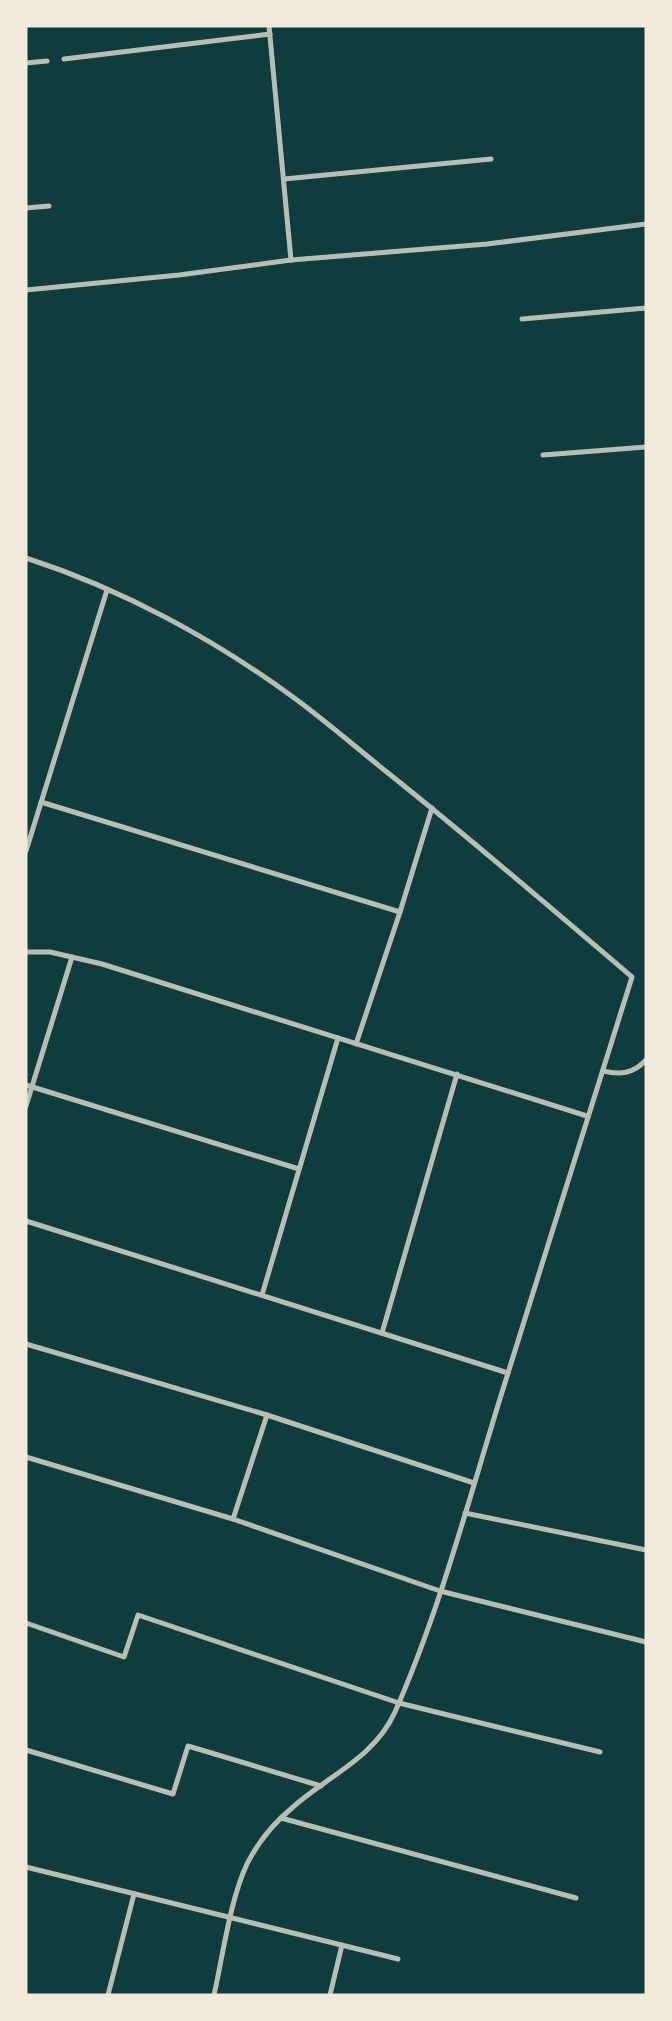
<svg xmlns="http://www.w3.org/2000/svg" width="672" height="2021" font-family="Manrope,sans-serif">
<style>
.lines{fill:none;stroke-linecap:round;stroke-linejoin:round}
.minor{stroke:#b8beb3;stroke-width:5}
</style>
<rect width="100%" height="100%" fill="#0f3d3e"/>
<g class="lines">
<g class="minor">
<polyline points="269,26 291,260"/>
<polyline points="64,59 270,34"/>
<polyline points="26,63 47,61"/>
<polyline points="284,179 491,159"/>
<polyline points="26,208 49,206"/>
<polyline points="26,290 179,275 291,260 487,244 646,224"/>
<polyline points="522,319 646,308"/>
<polyline points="543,455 646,447"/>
<path d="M26,558C122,589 216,640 297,700C328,723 358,749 388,773C471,839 551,908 632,977C588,1118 543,1260 499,1402C467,1506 439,1612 395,1712C374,1758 329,1775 293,1807C275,1822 258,1842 247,1864C230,1900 223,1955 214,1995"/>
<polyline points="41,802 400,912"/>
<polyline points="26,851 107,590"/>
<polyline points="26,952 50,952 102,964 587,1116"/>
<polyline points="356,1044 400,912 432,808"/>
<path d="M603,1071C620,1075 633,1074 646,1060"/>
<polyline points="26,1085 299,1169"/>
<polyline points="26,1106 72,957"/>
<polyline points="26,1221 508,1373"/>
<polyline points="262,1295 338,1038"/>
<polyline points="382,1333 457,1074"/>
<polyline points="26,1344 267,1415 474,1483"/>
<polyline points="26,1457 233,1519 440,1591 646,1642"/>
<polyline points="465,1513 646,1550"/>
<polyline points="233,1519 267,1415"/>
<polyline points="26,1623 124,1657 138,1615 399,1703 600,1752"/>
<polyline points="26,1750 173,1794 188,1746 321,1786"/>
<polyline points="281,1818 576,1898"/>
<polyline points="26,1867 398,1959"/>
<polyline points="108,1995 134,1894"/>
<polyline points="330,1995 342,1945"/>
</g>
</g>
<rect width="672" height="2021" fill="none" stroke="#f1e9da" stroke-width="55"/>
</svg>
